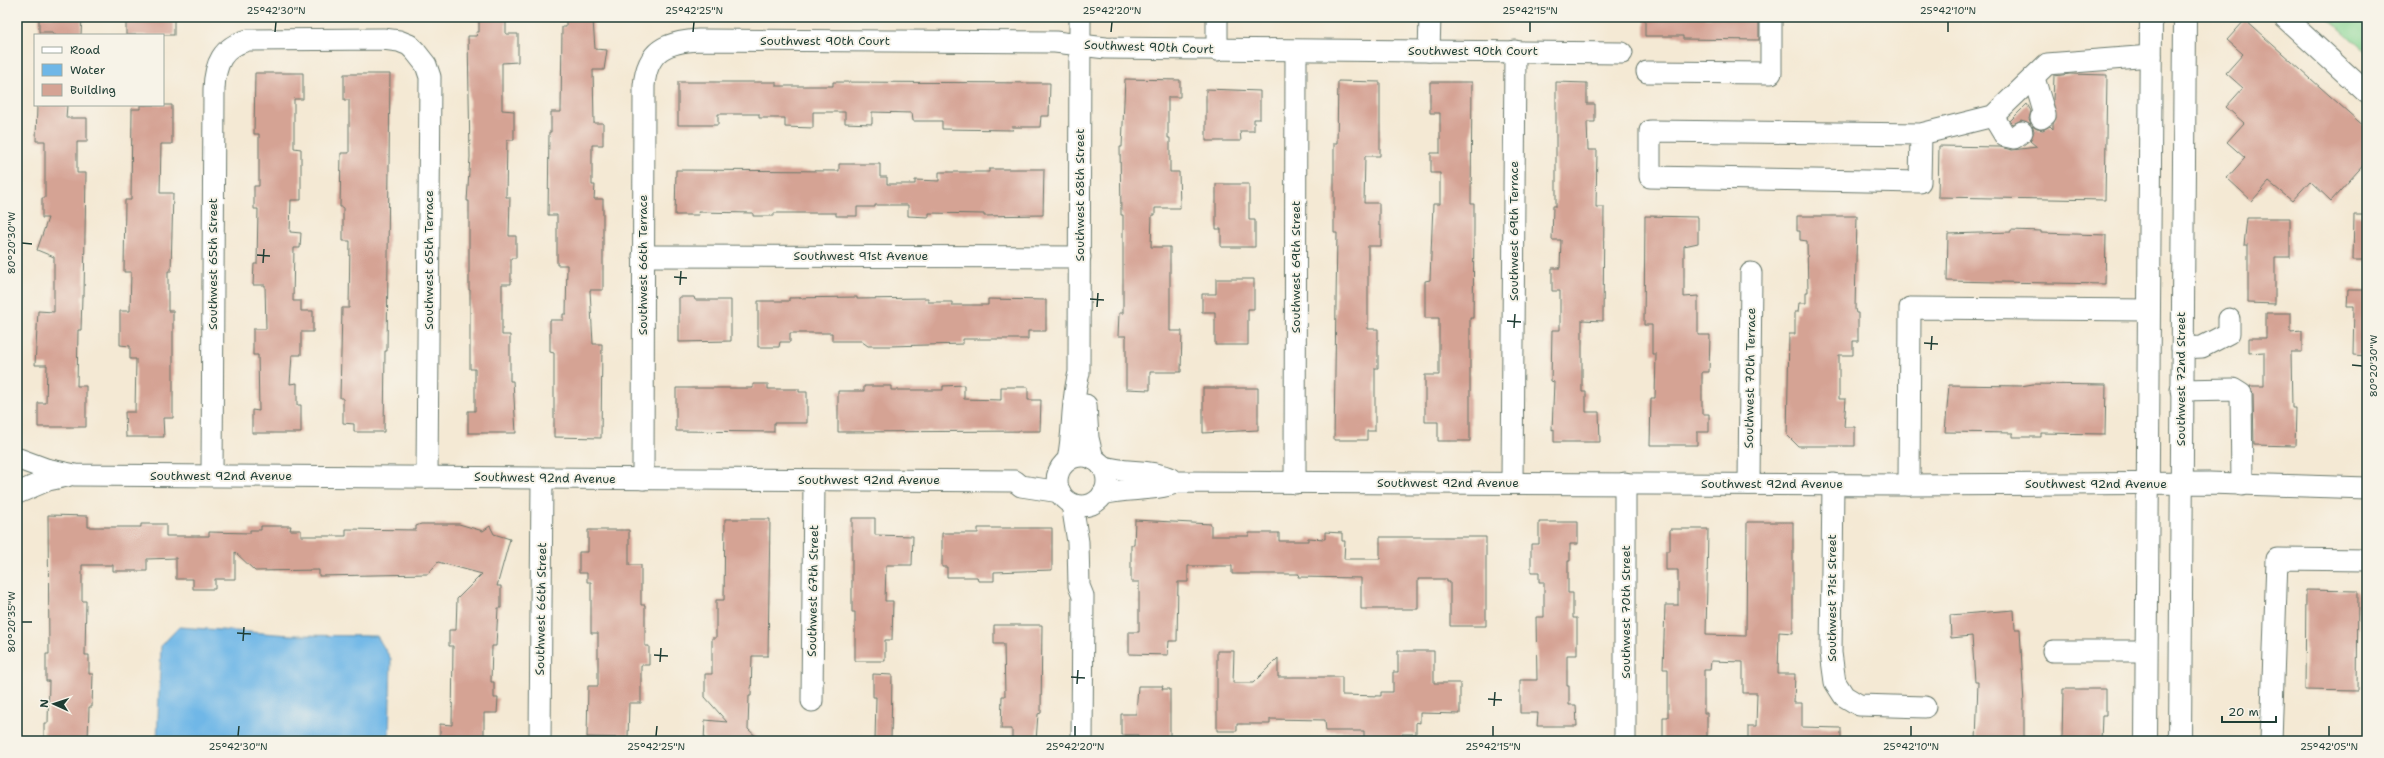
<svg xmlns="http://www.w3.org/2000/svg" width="2384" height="758" font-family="'Shantell Sans',sans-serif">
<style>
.green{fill:#89d795;stroke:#548a64}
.water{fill:#6fb7e7;stroke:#477a8e}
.building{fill:#d5a394}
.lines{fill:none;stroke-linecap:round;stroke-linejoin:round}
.minor-casing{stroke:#6a796c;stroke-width:23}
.major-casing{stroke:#6a796c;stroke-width:24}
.minor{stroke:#fff;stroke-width:21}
.major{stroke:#fff;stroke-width:22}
.ticks{fill:none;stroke:#1f3d34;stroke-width:1.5}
.labels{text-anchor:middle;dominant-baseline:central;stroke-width:4;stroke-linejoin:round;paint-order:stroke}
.street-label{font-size:12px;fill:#1f3d34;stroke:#f7f3e8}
.neatline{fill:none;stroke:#1f3d34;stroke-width:1.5}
.ticks-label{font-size:10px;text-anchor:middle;fill:#1f3d34}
</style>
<rect width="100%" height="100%" fill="#f7f3e8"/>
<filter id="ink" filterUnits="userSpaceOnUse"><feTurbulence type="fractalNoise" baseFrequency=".025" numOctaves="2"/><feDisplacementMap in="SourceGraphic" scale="8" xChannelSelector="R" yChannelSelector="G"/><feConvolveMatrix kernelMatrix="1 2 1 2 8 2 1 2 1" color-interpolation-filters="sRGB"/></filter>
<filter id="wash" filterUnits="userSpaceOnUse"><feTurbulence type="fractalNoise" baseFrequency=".012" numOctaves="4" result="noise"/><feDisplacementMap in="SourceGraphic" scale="16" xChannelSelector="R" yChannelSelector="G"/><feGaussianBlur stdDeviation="0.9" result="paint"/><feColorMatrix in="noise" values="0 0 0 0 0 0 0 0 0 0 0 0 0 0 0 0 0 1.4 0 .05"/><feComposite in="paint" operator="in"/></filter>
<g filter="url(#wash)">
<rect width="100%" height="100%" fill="#f4e9d4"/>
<polygon class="green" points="2327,17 2367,17 2367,53"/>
<polygon class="water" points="179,627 290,635 377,636 391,659 389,741 157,741 161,646"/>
<g id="blocks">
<g class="building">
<polygon points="39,17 82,17 81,35 53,35 53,32 39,32"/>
<polygon points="479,17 506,17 506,34 518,34 518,62 502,63 502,110 514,111 514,140 507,140 506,197 510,197 509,236 516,236 516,258 511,258 511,284 502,284 502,335 510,335 510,381 513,381 516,433 468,433 468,411 475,411 475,369 470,369 470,290 469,290 469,201 467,201 470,157 468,36 477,36 476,32 479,32"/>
<polygon points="1645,17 1759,17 1759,40 1683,39 1683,36 1645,36"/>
<rect x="126" y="19" width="48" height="16"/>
<polygon points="566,19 593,20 595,49 607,50 604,70 593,70 594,123 603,123 603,145 592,145 592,185 595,185 594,199 603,199 603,290 590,290 593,344 602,344 601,438 554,437 554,353 550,352 550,320 563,320 563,314 566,314 567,265 557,265 557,215 548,215 549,132 551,132 551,112 561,112 562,27 566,27"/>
<polygon points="2245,20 2367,129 2367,161 2331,201 2310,181 2292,201 2269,182 2252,201 2227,178 2245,158 2227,142 2244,123 2226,107 2243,88 2226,73 2243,54 2227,40"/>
<polygon points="255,73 303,73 303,99 294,99 294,148 301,149 301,200 291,200 290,232 301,233 300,248 294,248 293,301 301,301 301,311 313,311 313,332 301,332 301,355 292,355 290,384 297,383 297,405 301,405 301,433 252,433 252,410 259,411 258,355 253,355 253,329 266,329 265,285 253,285 254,264 257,264 258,209 254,209 254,186 259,186 259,134 254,134"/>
<polygon points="344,74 390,74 387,351 385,351 384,432 354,432 354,424 343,423 343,398 340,398 342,308 349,308 350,241 343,241 343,207 340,207 341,153 349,153 349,100 344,100"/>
<polygon points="2070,74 2107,75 2105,200 1938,197 1939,146 2000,147 2012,150 2037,147 2030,141 2034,131 2032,126 2037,129 2043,130 2050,126 2053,129 2053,124 2056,118 2053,101 2054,76"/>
<polygon points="1125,79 1180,80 1180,97 1168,97 1168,138 1170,138 1170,172 1179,172 1180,208 1155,208 1155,215 1152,215 1151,247 1170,247 1170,331 1182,331 1181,372 1150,372 1150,390 1126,389 1126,336 1118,336 1119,313 1123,313 1123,215 1121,215 1120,147 1122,147"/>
<polygon points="1338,81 1380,82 1380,156 1365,156 1364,203 1379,203 1379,226 1381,226 1381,246 1368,246 1368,329 1378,329 1378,368 1375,368 1375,431 1367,431 1367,440 1334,440 1337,233 1334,233 1334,143 1337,143"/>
<polygon points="678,82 776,82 776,86 833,86 833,82 1050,83 1049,116 1041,116 1040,127 1012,127 1013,130 942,129 942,121 913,121 912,113 872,112 872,124 845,123 845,112 813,112 813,128 785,127 785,118 759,118 759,114 718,114 718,125 678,125"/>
<polygon points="1430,82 1472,82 1471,204 1474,204 1474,229 1473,318 1470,318 1470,441 1438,441 1438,422 1425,422 1425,375 1439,375 1439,318 1425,318 1425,281 1430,280 1433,204 1440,204 1440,173 1431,173 1431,153 1440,153 1440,113 1430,113"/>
<polygon points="1556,82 1587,83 1587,104 1595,104 1595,122 1587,122 1588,150 1597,150 1596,207 1604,207 1603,321 1582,320 1582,392 1586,392 1586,412 1599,412 1600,442 1554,442 1554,429 1552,430 1554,382 1551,381 1552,330 1560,330 1560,291 1552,291 1552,268 1560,268 1561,240 1552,240 1553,206 1556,206"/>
<polygon points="1206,89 1260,91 1260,119 1254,119 1254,131 1240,131 1241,141 1206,141"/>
<polygon points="2027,104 2031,111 2029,119 2031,124 2021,120 2013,124 2010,121"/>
<polygon points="37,105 67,105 66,118 87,118 87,142 77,142 77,173 86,173 84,296 82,296 81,330 78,330 77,386 86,386 86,427 38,427 38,403 46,403 47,365 35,365 38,311 54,312 54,257 37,250 48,218 42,218 42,198 45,198 45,141 36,141"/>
<polygon points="140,105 172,105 172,144 161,144 160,193 173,193 171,271 168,271 168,311 173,311 173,418 163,418 164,437 126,437 125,412 135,412 136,359 130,359 130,346 120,345 120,311 130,311 131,272 124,272 125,200 131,200 132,109 140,109"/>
<polygon points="839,164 880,164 880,177 887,177 887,184 915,184 915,180 939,181 939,172 989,172 989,169 1044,169 1043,215 984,216 984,214 929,213 929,217 908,216 908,205 875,205 875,207 857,207 857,216 836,216 836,213 774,213 774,216 753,216 753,213 698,212 699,215 675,215 676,170 839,171"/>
<polygon points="1216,184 1249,184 1249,220 1255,220 1255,247 1221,247 1221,229 1216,229"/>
<polygon points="2354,215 2367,215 2367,260 2353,260"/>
<polygon points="1645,216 1698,217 1698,243 1684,246 1684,297 1698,296 1698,335 1710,335 1709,372 1702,372 1702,414 1709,414 1709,432 1697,432 1697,445 1650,445 1651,398 1655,398 1656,354 1652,354 1652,325 1644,325"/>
<polygon points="1797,216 1857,216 1855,309 1856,313 1858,313 1858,341 1853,341 1853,355 1839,355 1839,399 1846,399 1844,427 1855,427 1855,446 1798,446 1787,435 1789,334 1795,334 1795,312 1798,312 1799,303 1806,303 1806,292 1808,292 1807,241 1800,240 1800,231 1797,231"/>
<polygon points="2247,218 2290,218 2290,257 2275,257 2275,304 2248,303 2248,245 2244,245"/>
<polygon points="2011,230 2041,231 2041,233 2106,235 2105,284 1947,281 1948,234 2011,232"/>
<polygon points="1216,279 1254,279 1254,309 1248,309 1248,345 1215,345 1215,312 1202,312 1202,294 1216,294"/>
<polygon points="2348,290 2367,290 2367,356 2353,355 2354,306 2347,306"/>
<polygon points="679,297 694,297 695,300 731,300 731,341 679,342"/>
<polygon points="857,297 857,299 928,298 928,302 952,302 952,305 988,305 988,299 1046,300 1046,331 1028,331 1028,339 963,339 963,344 890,346 868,346 861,341 832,341 832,333 790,333 790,342 780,342 779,347 758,347 758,301 789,301 789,298"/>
<polygon points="2266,313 2291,313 2291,332 2302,331 2302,352 2291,352 2292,408 2296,408 2295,446 2254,445 2253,394 2250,386 2264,386 2264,352 2249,353 2249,338 2266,338"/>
<polygon points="753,384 768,384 768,389 799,389 799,392 807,392 807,423 774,423 774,432 676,431 676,388 753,388"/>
<polygon points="2033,384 2106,385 2105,434 2041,433 2041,437 2013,437 2013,433 1945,432 1949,385 2021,386"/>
<polygon points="964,385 964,399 1001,400 1001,387 1028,387 1028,400 1041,400 1040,431 838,432 838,391 864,391 864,386 891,386 891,390 943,390 943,386"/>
<polygon points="1203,388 1258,388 1258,430 1203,433"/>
<polygon points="48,515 88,516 88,527 141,527 141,524 166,524 166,536 209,536 209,532 250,533 250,530 261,530 261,526 291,526 290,530 301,530 301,536 346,536 346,529 416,530 416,526 421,524 459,524 483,531 490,526 494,534 510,539 497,586 501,586 501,608 498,608 496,646 492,646 491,682 494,682 494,698 498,698 497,713 484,713 484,741 440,741 440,724 452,725 453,646 449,646 449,630 456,630 457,599 482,574 438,562 428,574 319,576 319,570 255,571 235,552 235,579 215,579 215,589 193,589 193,579 176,579 176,558 147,559 147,571 113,571 113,565 82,565 82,601 86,601 85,655 89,655 89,674 93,674 92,707 89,707 88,741 44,741 44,723 48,723 49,681 46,681 46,654 49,654"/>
<polygon points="852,518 875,518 875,535 913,536 912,565 886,565 885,601 893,601 892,640 885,640 885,661 855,661 855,612 852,612"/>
<polygon points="725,519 770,519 768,656 752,656 751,696 749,696 748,729 761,741 704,741 705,720 727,722 705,697 705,674 712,674 712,638 716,638 716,600 724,600"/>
<polygon points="1135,520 1211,524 1211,536 1249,536 1249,533 1279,533 1279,541 1308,541 1308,538 1325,539 1325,532 1342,533 1342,541 1345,541 1344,559 1380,559 1380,537 1486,537 1486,626 1450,626 1450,582 1447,582 1447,579 1418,579 1418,609 1361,609 1361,578 1298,577 1299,574 1232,574 1232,566 1188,566 1188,582 1178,582 1177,641 1169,641 1168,655 1129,654 1129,632 1139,632 1139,582 1131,582 1131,545 1134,545"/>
<polygon points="1539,522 1578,522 1578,544 1570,544 1570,561 1568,561 1568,593 1573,593 1573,618 1577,618 1577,655 1567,655 1567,686 1569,686 1569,705 1576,705 1577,726 1537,726 1538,713 1520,713 1520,680 1537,680 1536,617 1544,617 1544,582 1539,582 1539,572 1531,572 1531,544 1539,544"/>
<polygon points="1747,522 1793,522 1793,633 1779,632 1778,674 1795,674 1794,703 1802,703 1802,727 1841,728 1841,741 1748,741 1748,726 1756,726 1757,693 1743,693 1743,662 1711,661 1710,670 1704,670 1704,713 1707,713 1707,741 1663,741 1663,717 1668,717 1668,669 1663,669 1665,605 1678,605 1678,570 1666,570 1666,551 1670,551 1670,529 1708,529 1706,635 1746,636"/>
<polygon points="978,528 1052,528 1052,570 994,572 994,581 978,581 977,577 947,577 947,567 942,567 942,533 978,533"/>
<polygon points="588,530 629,530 629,565 641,565 641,605 645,605 645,646 649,646 649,665 641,665 641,703 629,703 628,738 587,737 588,686 598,686 598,633 591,633 591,582 587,582 587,573 579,573 579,552 588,552"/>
<polygon points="2306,590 2358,591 2357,691 2305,690"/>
<polygon points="2014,610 2015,629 2020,629 2024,704 2024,741 1976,741 1978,682 1975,682 1972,636 1951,638 1950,615"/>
<polygon points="994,625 1042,625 1041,713 1038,714 1036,741 1012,741 1012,729 1001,729 1002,696 1005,696 1004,644 994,644"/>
<polygon points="1217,651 1234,651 1233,683 1253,683 1278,658 1278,677 1342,677 1342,695 1381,696 1381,692 1393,692 1393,672 1398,672 1398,651 1434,651 1434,683 1460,683 1460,714 1420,713 1420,723 1416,722 1416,734 1402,734 1402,741 1364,741 1364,731 1326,731 1325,720 1270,719 1270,724 1237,724 1237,731 1217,731"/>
<polygon points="873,674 892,675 891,741 875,741 876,697 873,697"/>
<polygon points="1138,686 1163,686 1162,689 1170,689 1170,741 1138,741 1138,735 1121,735 1121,714 1136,714"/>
<polygon points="2063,689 2106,689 2106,716 2102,716 2101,741 2062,741"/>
</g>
</g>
</g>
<g filter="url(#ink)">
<use href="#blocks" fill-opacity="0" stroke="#6a796c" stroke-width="1"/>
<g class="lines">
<g class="minor-casing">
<g id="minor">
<polyline points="2284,17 2367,93"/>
<polyline points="1217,50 1217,17"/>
<polyline points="1429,51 1430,17"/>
<polyline points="1647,72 1771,73 1771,17"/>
<polyline points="2034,78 2045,115 2041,118"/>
<polyline points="1993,116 2005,136 2014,138 2022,132"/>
<polyline points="1921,134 1650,131 1650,177 1920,182 1921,134 1993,116 2047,64 2151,56"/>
<polyline points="643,256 1080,257"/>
<polyline points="2182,348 2202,347 2229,333 2229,319"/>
<polyline points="2181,390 2233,389 2241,394 2242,485"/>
<polyline points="1086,405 1088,438 1093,459"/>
<circle cx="1082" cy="481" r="25"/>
<polyline points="19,459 46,469 75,475 1015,481 1021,486 1060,492"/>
<path d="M1068,460C1074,431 1071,401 1079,373L1080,17"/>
<path d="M1102,466C1124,474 1151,469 1171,479"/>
<path d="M212,475L214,89C215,64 222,47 248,40L383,39L399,41L409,45L415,51L426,65L430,77L427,477"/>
<path d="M643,479L644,86C647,50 666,42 699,40L1055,42L1106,48L1622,53"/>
<polyline points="1295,483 1296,51"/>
<polyline points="1512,483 1515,51"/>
<polyline points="1625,483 1625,741"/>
<polyline points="1749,484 1751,273"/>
<polyline points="1833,484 1831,653 1835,682 1844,696 1859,705 1925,707"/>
<polyline points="1909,485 1910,308 2149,310"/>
<polyline points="20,492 48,480 67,476"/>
<path d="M1103,494C1127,487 1154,492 1177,482L1909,485L2209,483L2367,488"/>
<polyline points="1072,504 1078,542 1079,586 1083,596 1082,741"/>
<polyline points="2053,651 2146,651"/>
<polyline points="812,701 814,480"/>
<polyline points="540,741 542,478"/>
<polyline points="2271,741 2277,559 2367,560"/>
</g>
</g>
<g class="major-casing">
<g id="major">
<polyline points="2146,741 2151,17"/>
<polyline points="2180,741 2185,17"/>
</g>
</g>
<use href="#minor" class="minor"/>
<use href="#major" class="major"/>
</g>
</g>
<path class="ticks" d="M275,32L276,22M693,32L694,22M1111,32L1112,22M1530,32V22M1948,32V22M22,243L32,244M257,255L270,256M263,263L264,249M674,277L687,278M680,285L681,271M1090,299L1104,300M1097,307L1098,293M1507,321L1521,322M1514,328L1515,314M1924,343L1938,344M1931,350L1932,336M2352,365L2362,366M22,622H32M237,633L251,634M243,641L244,627M654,655L668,656M660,662L661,648M1071,677L1085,678M1077,684L1078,670M1488,699L1502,700M1494,706L1495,692M238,736L239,726M656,736L657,726M1075,736V726M1493,736V726M1911,736V726M2329,736V726"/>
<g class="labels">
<g class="street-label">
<text x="825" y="41">Southwest 90th Court</text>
<text transform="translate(1149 47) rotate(2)">Southwest 90th Court</text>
<text x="1473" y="51">Southwest 90th Court</text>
<text transform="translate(1080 195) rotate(-90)">Southwest 68th Street</text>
<text transform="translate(1514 231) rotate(-90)">Southwest 69th Terrace</text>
<text x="861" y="256">Southwest 91st Avenue</text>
<text transform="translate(429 260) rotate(-90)">Southwest 65th Terrace</text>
<text transform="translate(213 264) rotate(-90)">Southwest 65th Street</text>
<text transform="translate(643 265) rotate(-90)">Southwest 66th Terrace</text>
<text transform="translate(1296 267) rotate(-90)">Southwest 69th Street</text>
<text transform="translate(1750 378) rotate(-89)">Southwest 70th Terrace</text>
<text transform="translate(2181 379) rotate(-90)">Southwest 72nd Street</text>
<text x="221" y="476">Southwest 92nd Avenue</text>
<text transform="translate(545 478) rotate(1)">Southwest 92nd Avenue</text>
<text x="869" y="480">Southwest 92nd Avenue</text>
<text x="1448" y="483">Southwest 92nd Avenue</text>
<text x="1772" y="484">Southwest 92nd Avenue</text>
<text x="2096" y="484">Southwest 92nd Avenue</text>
<text transform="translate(813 591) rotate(-89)">Southwest 67th Street</text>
<text transform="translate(1832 598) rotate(-90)">Southwest 71st Street</text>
<text transform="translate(541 609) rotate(-89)">Southwest 66th Street</text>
<text transform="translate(1626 612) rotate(-90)">Southwest 70th Street</text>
</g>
</g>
<rect width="2384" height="758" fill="none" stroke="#f7f3e8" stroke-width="44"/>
<rect x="34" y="34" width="130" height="72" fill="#f7f3e8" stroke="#a1aaa0"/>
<rect x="42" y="47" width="20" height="6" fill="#ffffff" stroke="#a1aaa0"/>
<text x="70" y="54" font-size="12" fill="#1f3d34">Road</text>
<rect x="42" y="64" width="20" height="12" fill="#6fb7e7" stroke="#a1aaa0"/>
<text x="70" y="74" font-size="12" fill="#1f3d34">Water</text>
<rect x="42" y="84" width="20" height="12" fill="#d5a394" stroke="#a1aaa0"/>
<text x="70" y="94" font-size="12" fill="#1f3d34">Building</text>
<g transform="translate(54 704) rotate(273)" stroke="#f7f3e8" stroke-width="3" paint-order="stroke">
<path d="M0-3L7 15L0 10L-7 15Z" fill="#1f3d34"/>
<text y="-6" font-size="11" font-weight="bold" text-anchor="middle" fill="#1f3d34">N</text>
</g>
<path d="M2222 716v6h54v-6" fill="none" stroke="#1f3d34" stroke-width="2"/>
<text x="2228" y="716" font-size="12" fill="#1f3d34" stroke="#f7f3e8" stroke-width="3" paint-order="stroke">20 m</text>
<rect x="22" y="22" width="2340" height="714" class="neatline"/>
<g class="ticks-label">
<text x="276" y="14">25°42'30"N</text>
<text x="694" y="14">25°42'25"N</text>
<text x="1112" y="14">25°42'20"N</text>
<text x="1530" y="14">25°42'15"N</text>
<text x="1948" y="14">25°42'10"N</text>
<text transform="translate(11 243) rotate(-90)" y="4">80°20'30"W</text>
<text transform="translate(2373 366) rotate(-90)" y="4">80°20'30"W</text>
<text transform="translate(11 622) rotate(-90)" y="4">80°20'35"W</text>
<text x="238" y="750">25°42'30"N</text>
<text x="656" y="750">25°42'25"N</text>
<text x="1075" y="750">25°42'20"N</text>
<text x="1493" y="750">25°42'15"N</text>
<text x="1911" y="750">25°42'10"N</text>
<text x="2329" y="750">25°42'05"N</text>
</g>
</svg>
